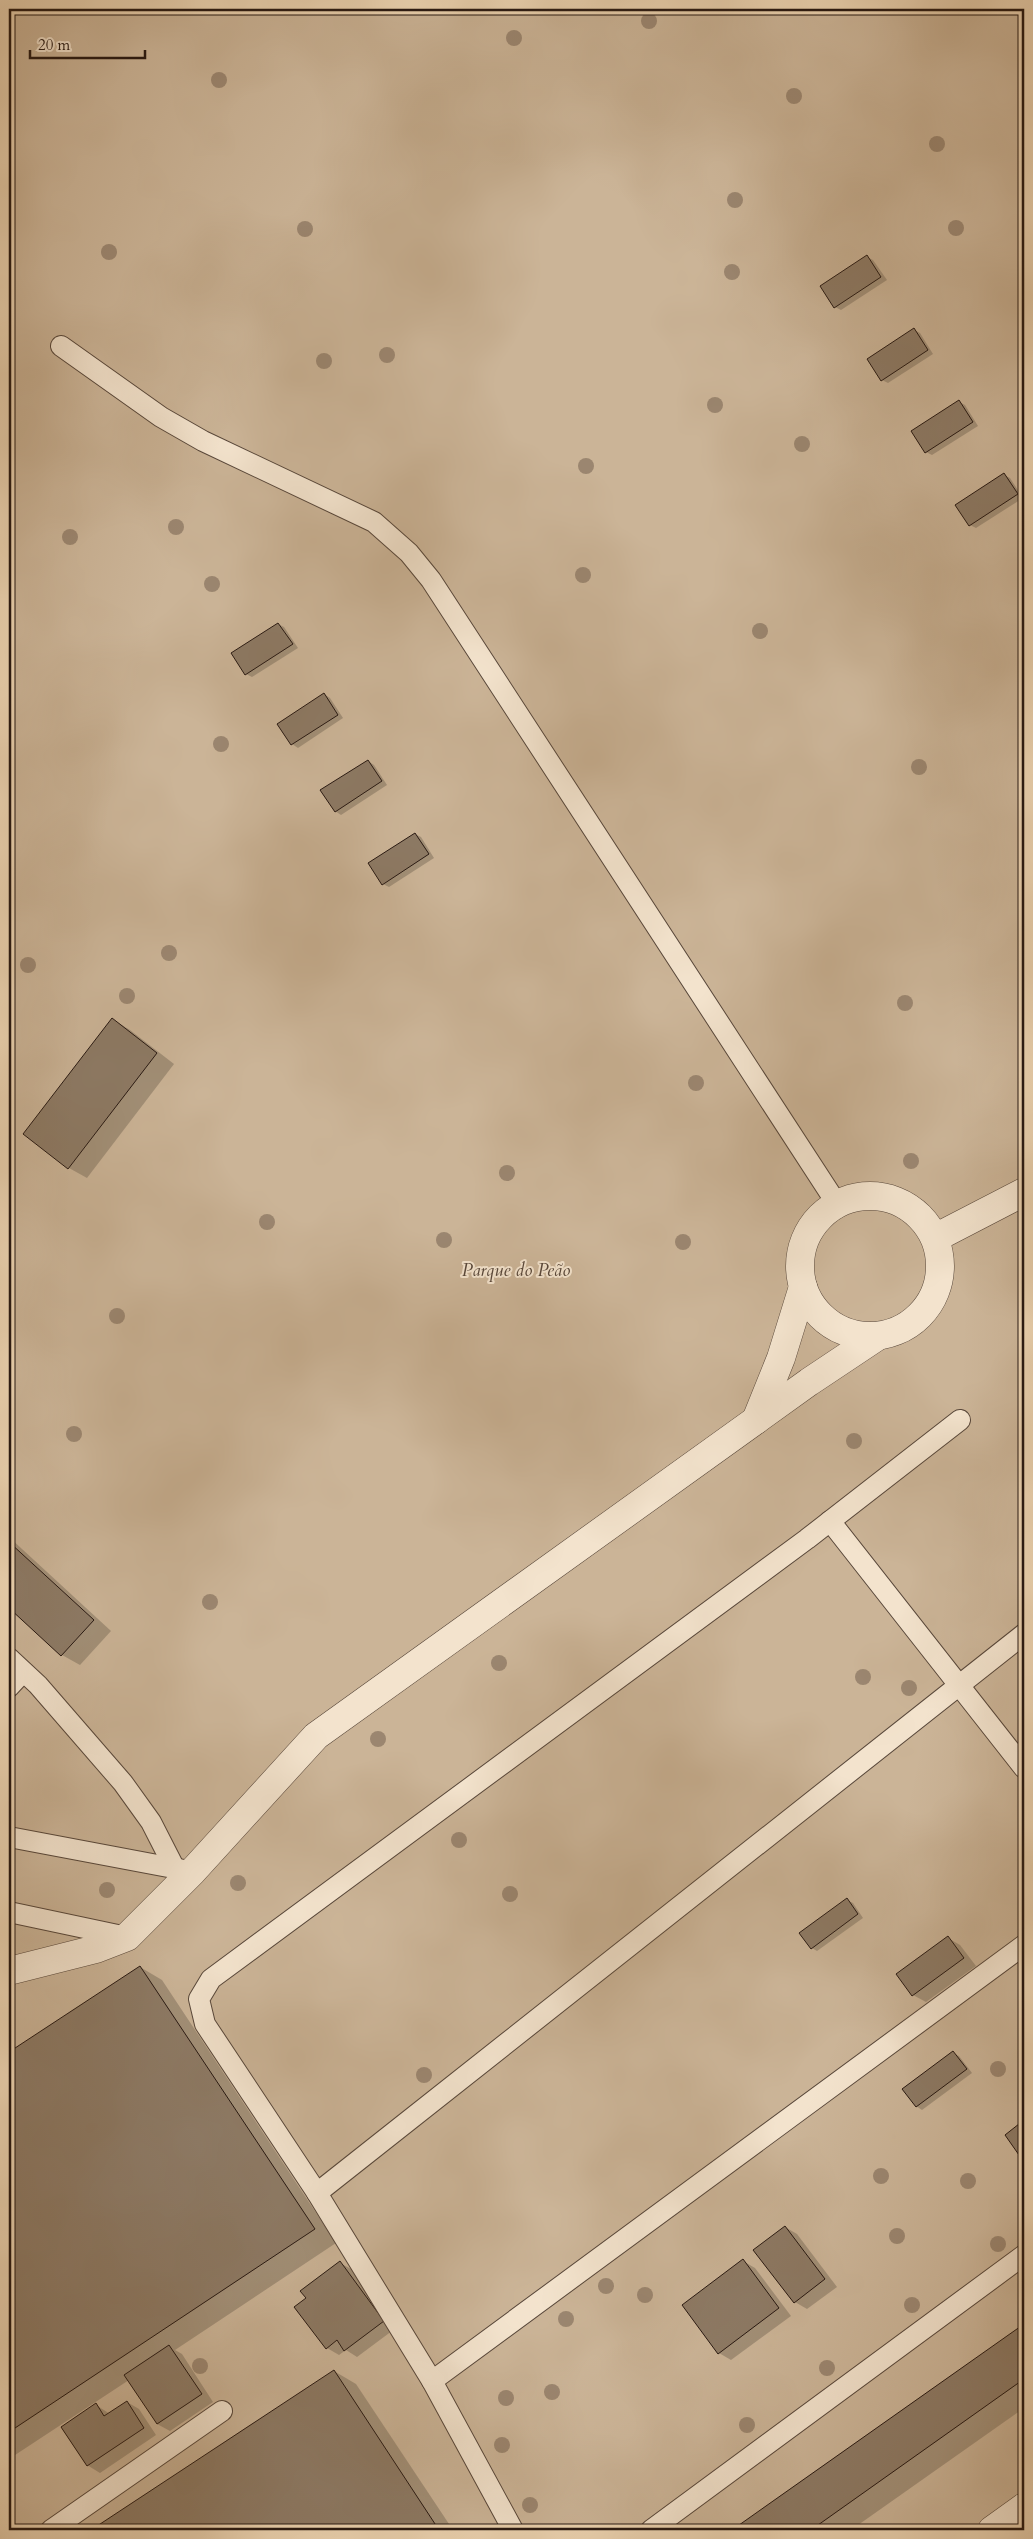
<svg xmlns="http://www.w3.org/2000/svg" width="1033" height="2539" font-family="Cardo,serif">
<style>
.green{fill:#cbb497;stroke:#796654}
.shadow{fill:#0003}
.building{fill:#8d7a65;stroke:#271812}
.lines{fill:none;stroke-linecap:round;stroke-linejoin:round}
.service-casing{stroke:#58473a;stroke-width:22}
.minor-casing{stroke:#58473a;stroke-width:29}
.service{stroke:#f3e3cd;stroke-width:20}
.minor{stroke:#f3e3cd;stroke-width:28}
.tree{fill:#9b8670}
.labels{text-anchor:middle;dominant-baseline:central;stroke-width:4;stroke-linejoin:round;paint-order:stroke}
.park-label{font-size:18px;font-style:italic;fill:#58473a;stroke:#f3e3cd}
</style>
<rect width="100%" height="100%" fill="#ecd4b2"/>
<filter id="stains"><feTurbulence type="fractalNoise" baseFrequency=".004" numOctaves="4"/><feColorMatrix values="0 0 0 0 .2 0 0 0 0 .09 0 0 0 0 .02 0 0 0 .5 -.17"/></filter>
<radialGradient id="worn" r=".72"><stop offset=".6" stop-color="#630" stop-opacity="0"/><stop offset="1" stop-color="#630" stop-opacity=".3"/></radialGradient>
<rect class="green" x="9" y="9" width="1015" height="2521"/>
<g class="shadow">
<polygon points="867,257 873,260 887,280 841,310 835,307"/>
<polygon points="914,330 920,333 933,354 888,383 882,380"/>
<polygon points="959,402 965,405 978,426 932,455 926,452"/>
<polygon points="1004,475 1010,478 1023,498 976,528 970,525"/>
<polygon points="278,624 284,627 298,648 252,677 246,674"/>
<polygon points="324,694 330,698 343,718 298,748 292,744"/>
<polygon points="368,761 374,765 387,785 341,815 335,811"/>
<polygon points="415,834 421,837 434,858 389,887 383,884"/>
<polygon points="112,1019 130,1030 174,1064 87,1178 69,1168 25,1133"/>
<polygon points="9,1537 111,1631 80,1665 62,1655 9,1607"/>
<polygon points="847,1900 853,1903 863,1918 817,1951 812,1948"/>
<polygon points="948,1938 960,1945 976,1966 926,2002 913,1995 898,1974"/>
<polygon points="140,1967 162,1980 336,2243 175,2350 182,2354 213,2402 170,2431 157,2424 129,2380 9,2459 9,2054"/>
<polygon points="953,2053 959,2056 972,2073 922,2110 916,2106"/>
<polygon points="1024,2122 1024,2157 1006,2135"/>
<polygon points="785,2227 797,2234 837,2287 807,2309 795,2302"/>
<polygon points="743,2261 755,2268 791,2316 731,2360 719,2353"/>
<polygon points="340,2263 353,2270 396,2328 357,2357 346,2350 339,2355 327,2348 308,2298"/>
<polygon points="1024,2325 1024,2408 851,2530 735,2530"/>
<polygon points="334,2371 356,2384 453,2530 93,2530"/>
<polygon points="127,2402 139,2409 156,2435 100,2473 87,2465 96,2405 110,2414"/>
</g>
<g class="building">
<polygon points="867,255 881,277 834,308 820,286"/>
<polygon points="914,328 928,350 881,381 867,359"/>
<polygon points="959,400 973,422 925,453 911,431"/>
<polygon points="1004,473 1018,494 969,526 955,505"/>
<polygon points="278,623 293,644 245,675 231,653"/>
<polygon points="324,693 338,715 291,745 277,724"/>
<polygon points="368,760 382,781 335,812 320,790"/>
<polygon points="415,833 429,854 382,885 368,863"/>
<polygon points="112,1018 157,1053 68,1169 23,1134"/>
<polygon points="9,1542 94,1620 61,1656 9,1608"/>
<polygon points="847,1898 858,1914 811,1949 799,1933"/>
<polygon points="948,1936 964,1958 912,1996 896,1974"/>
<polygon points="140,1966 315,2229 9,2432 9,2052"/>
<polygon points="953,2051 967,2069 916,2107 902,2089"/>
<polygon points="1024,2120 1024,2152 1019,2155 1005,2135"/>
<polygon points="785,2226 825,2279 794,2303 753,2250"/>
<polygon points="743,2259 779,2308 718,2354 682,2305"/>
<polygon points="340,2261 384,2321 344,2351 337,2340 326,2349 294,2307 306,2298 300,2291"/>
<polygon points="1024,2324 1024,2379 811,2530 732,2530"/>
<polygon points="169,2345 202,2394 157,2424 124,2375"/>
<polygon points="334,2370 439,2530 91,2530"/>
<polygon points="127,2401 144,2428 87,2466 61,2427 96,2403 104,2416"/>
</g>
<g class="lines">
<g class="service-casing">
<g id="service">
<polyline points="61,346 161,417 203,441 374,522 409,553 431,580 837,1204"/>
<polyline points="830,1521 1024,1768"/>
<polyline points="9,1658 38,1685 123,1783 151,1822 175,1869"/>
<polyline points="9,1687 23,1672"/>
<polyline points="9,1837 184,1870"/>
<polyline points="9,1912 127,1937"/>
<polyline points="317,2193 205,2024 199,1999 211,1979 807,1539 960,1420"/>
<polyline points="432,2381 317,2193 1024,1634"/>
<polyline points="51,2530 222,2411"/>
<polyline points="513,2530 432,2381 1024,1945"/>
<polyline points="651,2530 1024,2255"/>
</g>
</g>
<g class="minor-casing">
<g id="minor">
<circle cx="870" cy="1266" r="70"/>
<polyline points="935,1238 1024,1192"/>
<polyline points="756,1420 781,1358 803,1287"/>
<polyline points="9,1971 96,1949 127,1937 192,1872 316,1736 809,1382 878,1336"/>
<polyline points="992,2530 1024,2507"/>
</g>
</g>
<use href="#service" class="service"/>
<use href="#minor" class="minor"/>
</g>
<g class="tree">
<circle cx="649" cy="21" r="8"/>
<circle cx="514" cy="38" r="8"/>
<circle cx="219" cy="80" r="8"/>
<circle cx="794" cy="96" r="8"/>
<circle cx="937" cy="144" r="8"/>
<circle cx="735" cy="200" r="8"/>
<circle cx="956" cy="228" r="8"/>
<circle cx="305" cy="229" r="8"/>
<circle cx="109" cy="252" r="8"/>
<circle cx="732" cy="272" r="8"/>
<circle cx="387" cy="355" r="8"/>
<circle cx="324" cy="361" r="8"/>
<circle cx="715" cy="405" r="8"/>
<circle cx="802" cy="444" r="8"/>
<circle cx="586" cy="466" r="8"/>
<circle cx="176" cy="527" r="8"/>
<circle cx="70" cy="537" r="8"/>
<circle cx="583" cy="575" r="8"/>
<circle cx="212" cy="584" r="8"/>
<circle cx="760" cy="631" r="8"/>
<circle cx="221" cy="744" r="8"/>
<circle cx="919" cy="767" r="8"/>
<circle cx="169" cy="953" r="8"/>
<circle cx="28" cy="965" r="8"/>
<circle cx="127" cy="996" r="8"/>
<circle cx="905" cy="1003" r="8"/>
<circle cx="696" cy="1083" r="8"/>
<circle cx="911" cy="1161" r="8"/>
<circle cx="507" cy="1173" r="8"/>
<circle cx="267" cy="1222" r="8"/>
<circle cx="444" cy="1240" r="8"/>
<circle cx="683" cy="1242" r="8"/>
<circle cx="117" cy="1316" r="8"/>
<circle cx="74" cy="1434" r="8"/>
<circle cx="854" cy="1441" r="8"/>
<circle cx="210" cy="1602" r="8"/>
<circle cx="499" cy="1663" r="8"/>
<circle cx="863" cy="1677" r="8"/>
<circle cx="909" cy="1688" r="8"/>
<circle cx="378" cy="1739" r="8"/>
<circle cx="459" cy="1840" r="8"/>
<circle cx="238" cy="1883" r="8"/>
<circle cx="107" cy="1890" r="8"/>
<circle cx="510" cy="1894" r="8"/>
<circle cx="998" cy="2069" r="8"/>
<circle cx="424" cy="2075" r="8"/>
<circle cx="881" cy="2176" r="8"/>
<circle cx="968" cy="2181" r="8"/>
<circle cx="897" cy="2236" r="8"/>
<circle cx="998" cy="2244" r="8"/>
<circle cx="606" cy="2286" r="8"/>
<circle cx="645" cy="2295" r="8"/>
<circle cx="912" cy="2305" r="8"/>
<circle cx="566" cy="2319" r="8"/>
<circle cx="200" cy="2366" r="8"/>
<circle cx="827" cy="2368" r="8"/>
<circle cx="552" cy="2392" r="8"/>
<circle cx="506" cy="2398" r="8"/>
<circle cx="747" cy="2425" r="8"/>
<circle cx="502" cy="2445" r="8"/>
<circle cx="530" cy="2505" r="8"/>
</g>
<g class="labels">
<g class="park-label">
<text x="516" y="1270">Parque do Peão</text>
</g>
</g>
<rect width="1033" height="2539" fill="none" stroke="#ecd4b2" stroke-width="30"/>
<rect x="10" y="10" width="1013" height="2519" fill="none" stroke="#271812" stroke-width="2.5"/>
<rect x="15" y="15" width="1003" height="2509" fill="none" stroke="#271812"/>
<path d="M30 50v8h115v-8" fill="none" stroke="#271812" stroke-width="2.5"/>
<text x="38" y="50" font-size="15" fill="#271812" stroke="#f3e3cd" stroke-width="4" paint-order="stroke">20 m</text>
<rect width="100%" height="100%" filter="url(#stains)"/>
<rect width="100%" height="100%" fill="url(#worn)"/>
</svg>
